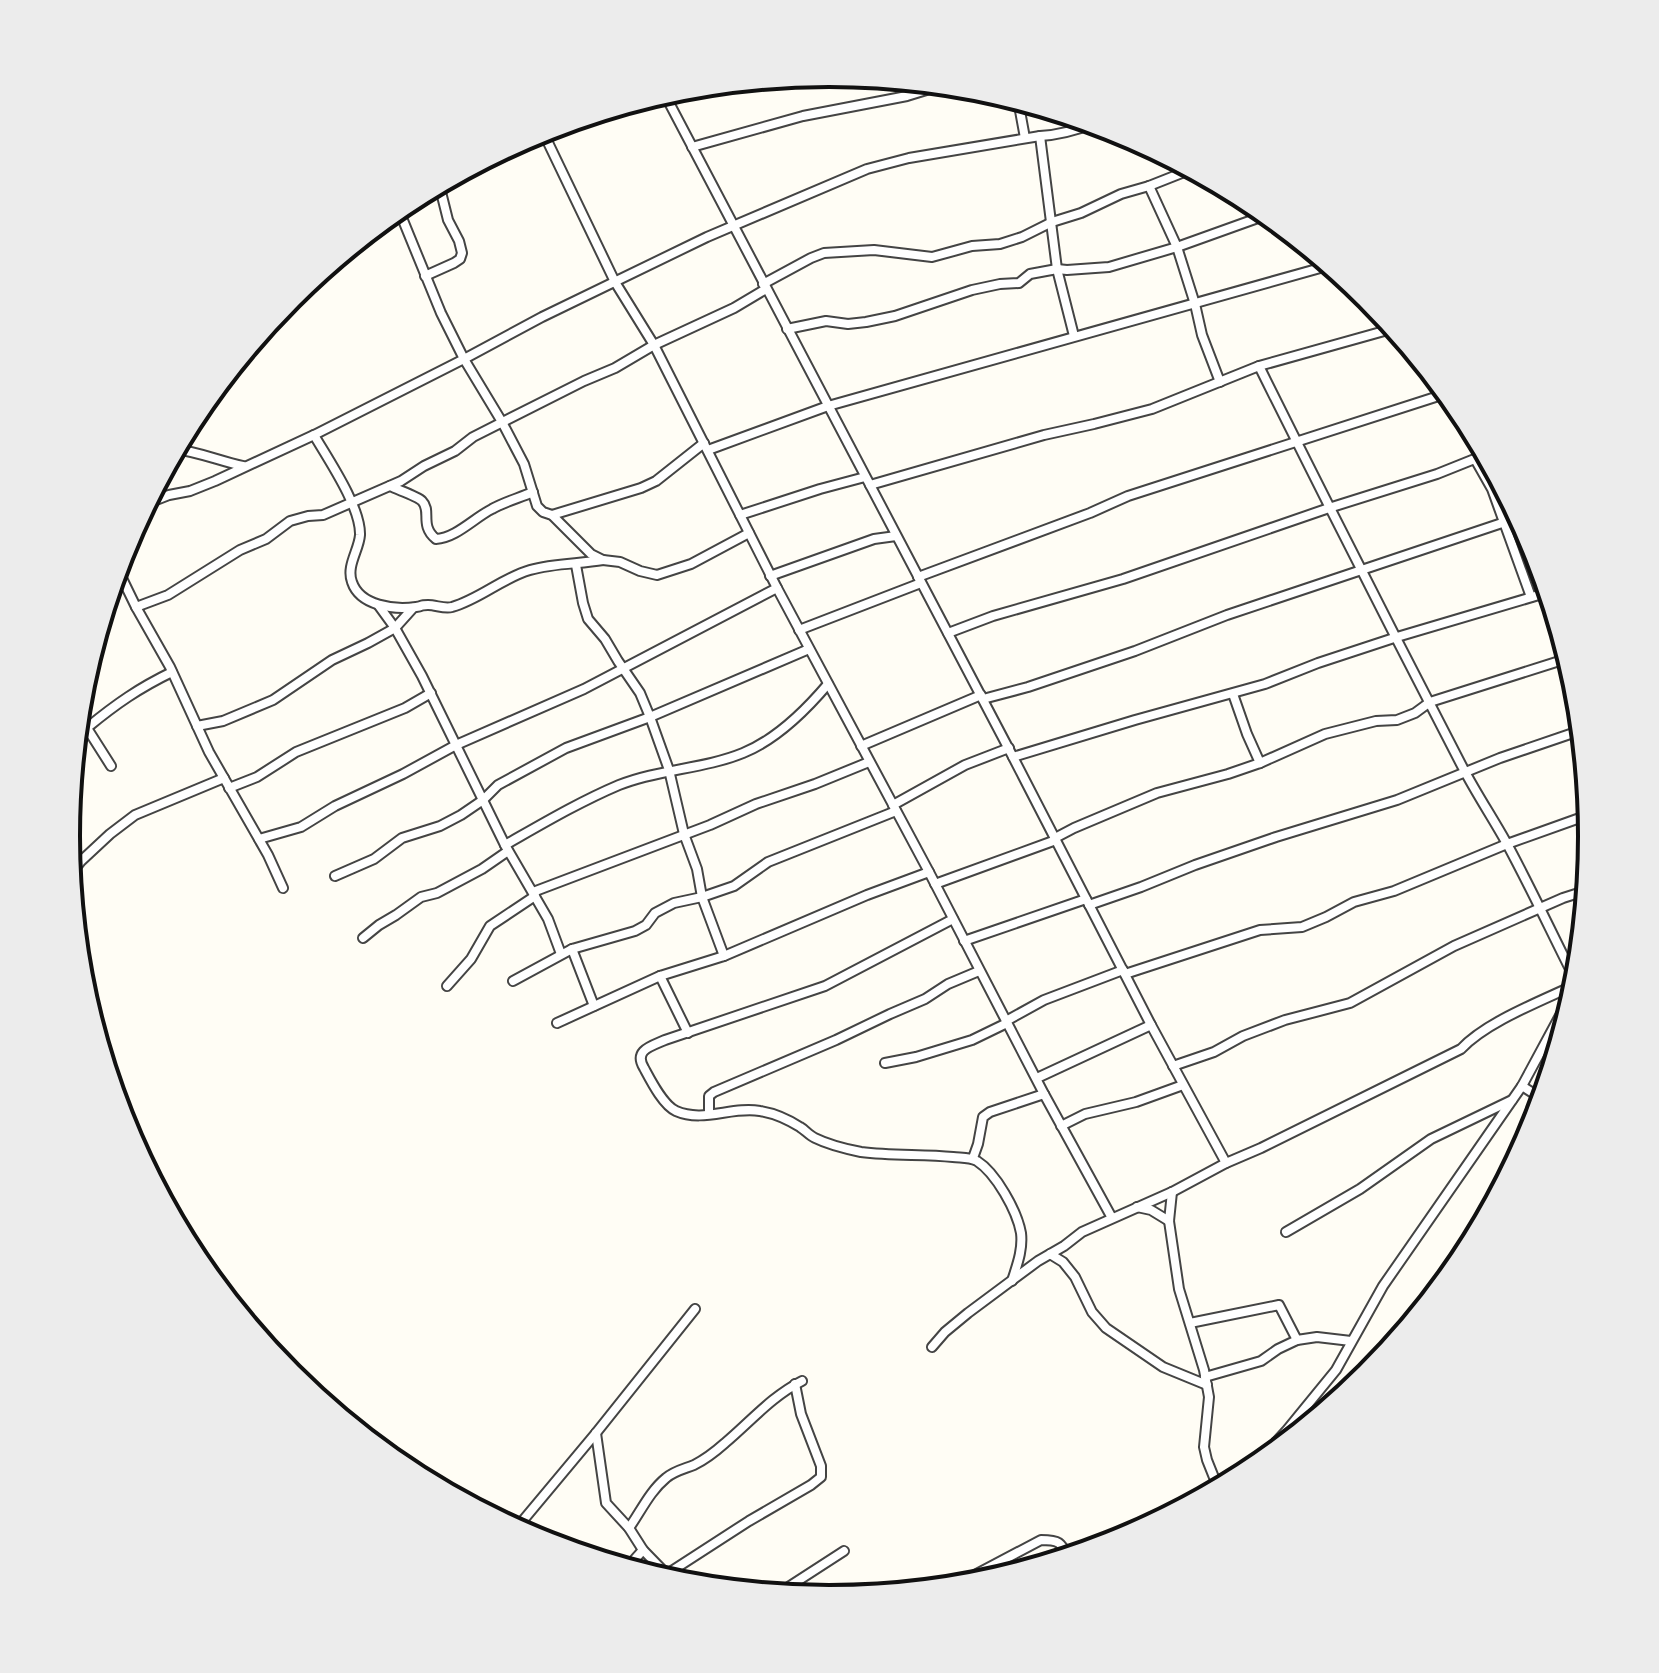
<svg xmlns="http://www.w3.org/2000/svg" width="1659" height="1673" font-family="'Crimson Pro',serif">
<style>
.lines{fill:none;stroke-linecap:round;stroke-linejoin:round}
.street-casing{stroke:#444;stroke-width:12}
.street{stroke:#fff;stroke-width:8}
.rim{fill:none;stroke:#111;stroke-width:4}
</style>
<rect width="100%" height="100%" fill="#fffdf5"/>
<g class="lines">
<g class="street-casing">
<g id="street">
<polyline points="664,93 1013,757 1151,1025 1226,1163"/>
<polyline points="1018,100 1025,138"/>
<polyline points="542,130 615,282 654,345 777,588 929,872 1044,1094 1112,1218"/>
<polyline points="1040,136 1057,269 1074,336"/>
<polyline points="692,147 803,116 907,96 946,84"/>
<polyline points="1149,186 1177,247 1195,304 1202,335 1220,382"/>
<polyline points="398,208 441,313 464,359 502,422 524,464 537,506 543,512 552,515 591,554 603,560 620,562 640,571 657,575 691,564 749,533"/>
<polyline points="425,276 454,263 460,259 462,253 459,241 448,220 439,184"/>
<polyline points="763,284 811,258 824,253 874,250 932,257 972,246 1000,244 1022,237 1052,222 1081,213 1121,194 1149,186 1192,169"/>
<polyline points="787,329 826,321 848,324 866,322 895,316 972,290 1000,284 1019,283 1030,274 1057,269 1067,270 1109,267 1177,247 1269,214"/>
<polyline points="1259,366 1395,328"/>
<path d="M314,435C328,459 361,507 360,535C359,550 346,566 352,582C360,606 394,610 416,607C424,606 419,605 428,605C436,605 444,609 452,607C480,599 502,578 530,570C554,563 579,564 603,560"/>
<path d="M175,449C199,452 220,461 243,466"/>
<polyline points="708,450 828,406 1331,265"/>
<polyline points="1475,459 1492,489 1531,597"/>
<path d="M870,485L1044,435L1094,424L1152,409L1259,366C1326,501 1394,635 1463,768C1476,793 1492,817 1506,842C1531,888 1553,936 1577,983"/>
<path d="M390,486C398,490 417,496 422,501C432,511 419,525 436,539C456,538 474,518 492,509C504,502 519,498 533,492"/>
<path d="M146,504L169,495L190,491L215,481L314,435L464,359L542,317L707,237L867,169L909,158L1040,136C1060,135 1077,130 1095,123"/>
<polyline points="552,515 641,488 656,481 704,443"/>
<polyline points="740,515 820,489 865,477"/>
<polyline points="576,565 583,603 588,619 605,639 618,661 640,693 650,717 669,770 684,834 697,869 702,897 724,956"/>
<polyline points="117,568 136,607 170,667 209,752 268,855 283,888"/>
<polyline points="770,576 874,539 896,536"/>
<polyline points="918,577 1090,513 1128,496 1448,393"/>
<polyline points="379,606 395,628 422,676 505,845 548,919 561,954"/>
<polyline points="136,607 168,595 240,550 266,539 290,521 308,516 323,515 401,481 424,466 455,451 473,437 584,381 615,368 654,345 734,308 766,289"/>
<polyline points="799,630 921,583"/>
<polyline points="948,633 993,616 1123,579 1332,507 1437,474 1487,454"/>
<polyline points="1233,694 1247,734 1260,763"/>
<polyline points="983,699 1028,687 1135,651 1227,615 1520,517"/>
<polyline points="78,714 111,766"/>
<polyline points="197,726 223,721 273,700 332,660 368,643 395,628 413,608"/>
<path d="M88,727C116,704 139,688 172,672"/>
<polyline points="861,746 981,695"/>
<polyline points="1013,757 1135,720 1265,684 1318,663 1397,637 1549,592"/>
<polyline points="229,788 257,777 296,752 405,708 431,693"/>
<polyline points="893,805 965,765 1009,748"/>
<polyline points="1055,838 1074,828 1157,793 1228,774 1260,763 1325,734 1376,721 1397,720 1415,713 1430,702 1569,658"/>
<polyline points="259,839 301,827 335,806 403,774 456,745 584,689 777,588"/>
<path d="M505,845C542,824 579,802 619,785C659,769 704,769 743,753C775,740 806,710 828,684"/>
<polyline points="70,875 81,861 110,834 135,815 224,778"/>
<polyline points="335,876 374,859 402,838 440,826 461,815 483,800 498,785 566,748 650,717 809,649"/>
<polyline points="935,884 1056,840"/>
<polyline points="533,892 710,825 756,804 815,784 869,762"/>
<polyline points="1089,905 1141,887 1195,865 1276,837 1397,800 1500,758 1582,730"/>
<path d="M953,919L825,986L665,1040C652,1046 633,1050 644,1068C651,1081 663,1105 676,1111C703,1123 732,1106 760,1111C773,1113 789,1120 800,1127C805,1130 809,1135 815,1138C829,1145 846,1149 861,1152C892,1156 923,1154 953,1157C961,1158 969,1157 977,1161C996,1173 1017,1211 1021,1233C1023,1250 1017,1265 1012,1281"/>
<polyline points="363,938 379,925 396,915 421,897 437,893 482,869 508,851"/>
<polyline points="964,941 1086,899"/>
<polyline points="572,949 594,1006"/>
<polyline points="1125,974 1260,930 1302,927 1326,917 1354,902 1394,891 1507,844 1591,814"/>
<polyline points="660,976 688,1033"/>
<polyline points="513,981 572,949 635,931 646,925 655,913 674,903 702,897 734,886 768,862 896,811"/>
<polyline points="447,986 471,959 490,926 535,896"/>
<polyline points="1006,1021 1044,1000 1123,970"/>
<polyline points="557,1023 660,976 724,956 867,895 929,872"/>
<polyline points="885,1063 916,1057 972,1040 1007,1023"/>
<polyline points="1173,1066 1214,1052 1243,1036 1285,1020 1350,1003 1454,946 1563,898 1588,890"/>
<polyline points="1037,1078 1151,1025"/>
<polyline points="1522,1086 1544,1100"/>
<polyline points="709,1114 709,1096 714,1092 836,1040 890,1014 925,999 948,984 979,971"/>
<polyline points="1061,1126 1085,1114 1136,1102 1183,1085"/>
<polyline points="127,1134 130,1136 138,1154"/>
<polyline points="973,1158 978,1144 983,1117 990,1112 1044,1094"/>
<polyline points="1172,1192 1169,1221 1179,1289 1204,1370 1209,1397 1204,1447 1207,1460 1219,1490"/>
<polyline points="1137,1207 1151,1210 1169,1221"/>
<polyline points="1286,1232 1360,1189 1431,1139 1512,1100"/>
<polyline points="1050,1254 1063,1262 1075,1277 1092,1312 1106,1328 1163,1367 1207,1385"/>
<polyline points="1190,1323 1279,1305 1297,1340"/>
<path d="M932,1347L945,1332L968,1313L1038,1261L1064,1246L1082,1232L1172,1192L1226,1163L1261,1148L1461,1049C1487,1021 1544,1000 1579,983"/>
<polyline points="1205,1377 1261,1361 1278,1349 1297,1340 1317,1337 1351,1341"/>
<polyline points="596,1433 606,1503 629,1528 643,1550 676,1584"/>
<polyline points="1222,1488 1266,1453 1287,1430 1336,1370 1383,1286 1522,1086 1577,984"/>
<path d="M629,1528C641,1511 650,1491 666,1478C674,1471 684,1469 694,1465C704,1460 716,1451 725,1443C750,1422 772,1396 802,1381"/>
<polyline points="515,1530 596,1433 695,1309"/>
<polyline points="626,1569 643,1550"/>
<polyline points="667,1574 749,1521 811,1485 821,1477 821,1466 801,1414 795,1384"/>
<path d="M950,1588L1041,1540C1059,1540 1061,1542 1069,1558"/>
<polyline points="776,1595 844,1551"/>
</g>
</g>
<use href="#street" class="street"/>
</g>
<path d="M0 0H1659V1673H0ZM80 836a749 749 0 1 1 1498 0a749 749 0 1 1-1498 0Z" fill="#ececec" fill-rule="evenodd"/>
<path class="rim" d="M80 836a749 749 0 1 1 1498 0a749 749 0 1 1-1498 0Z"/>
</svg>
